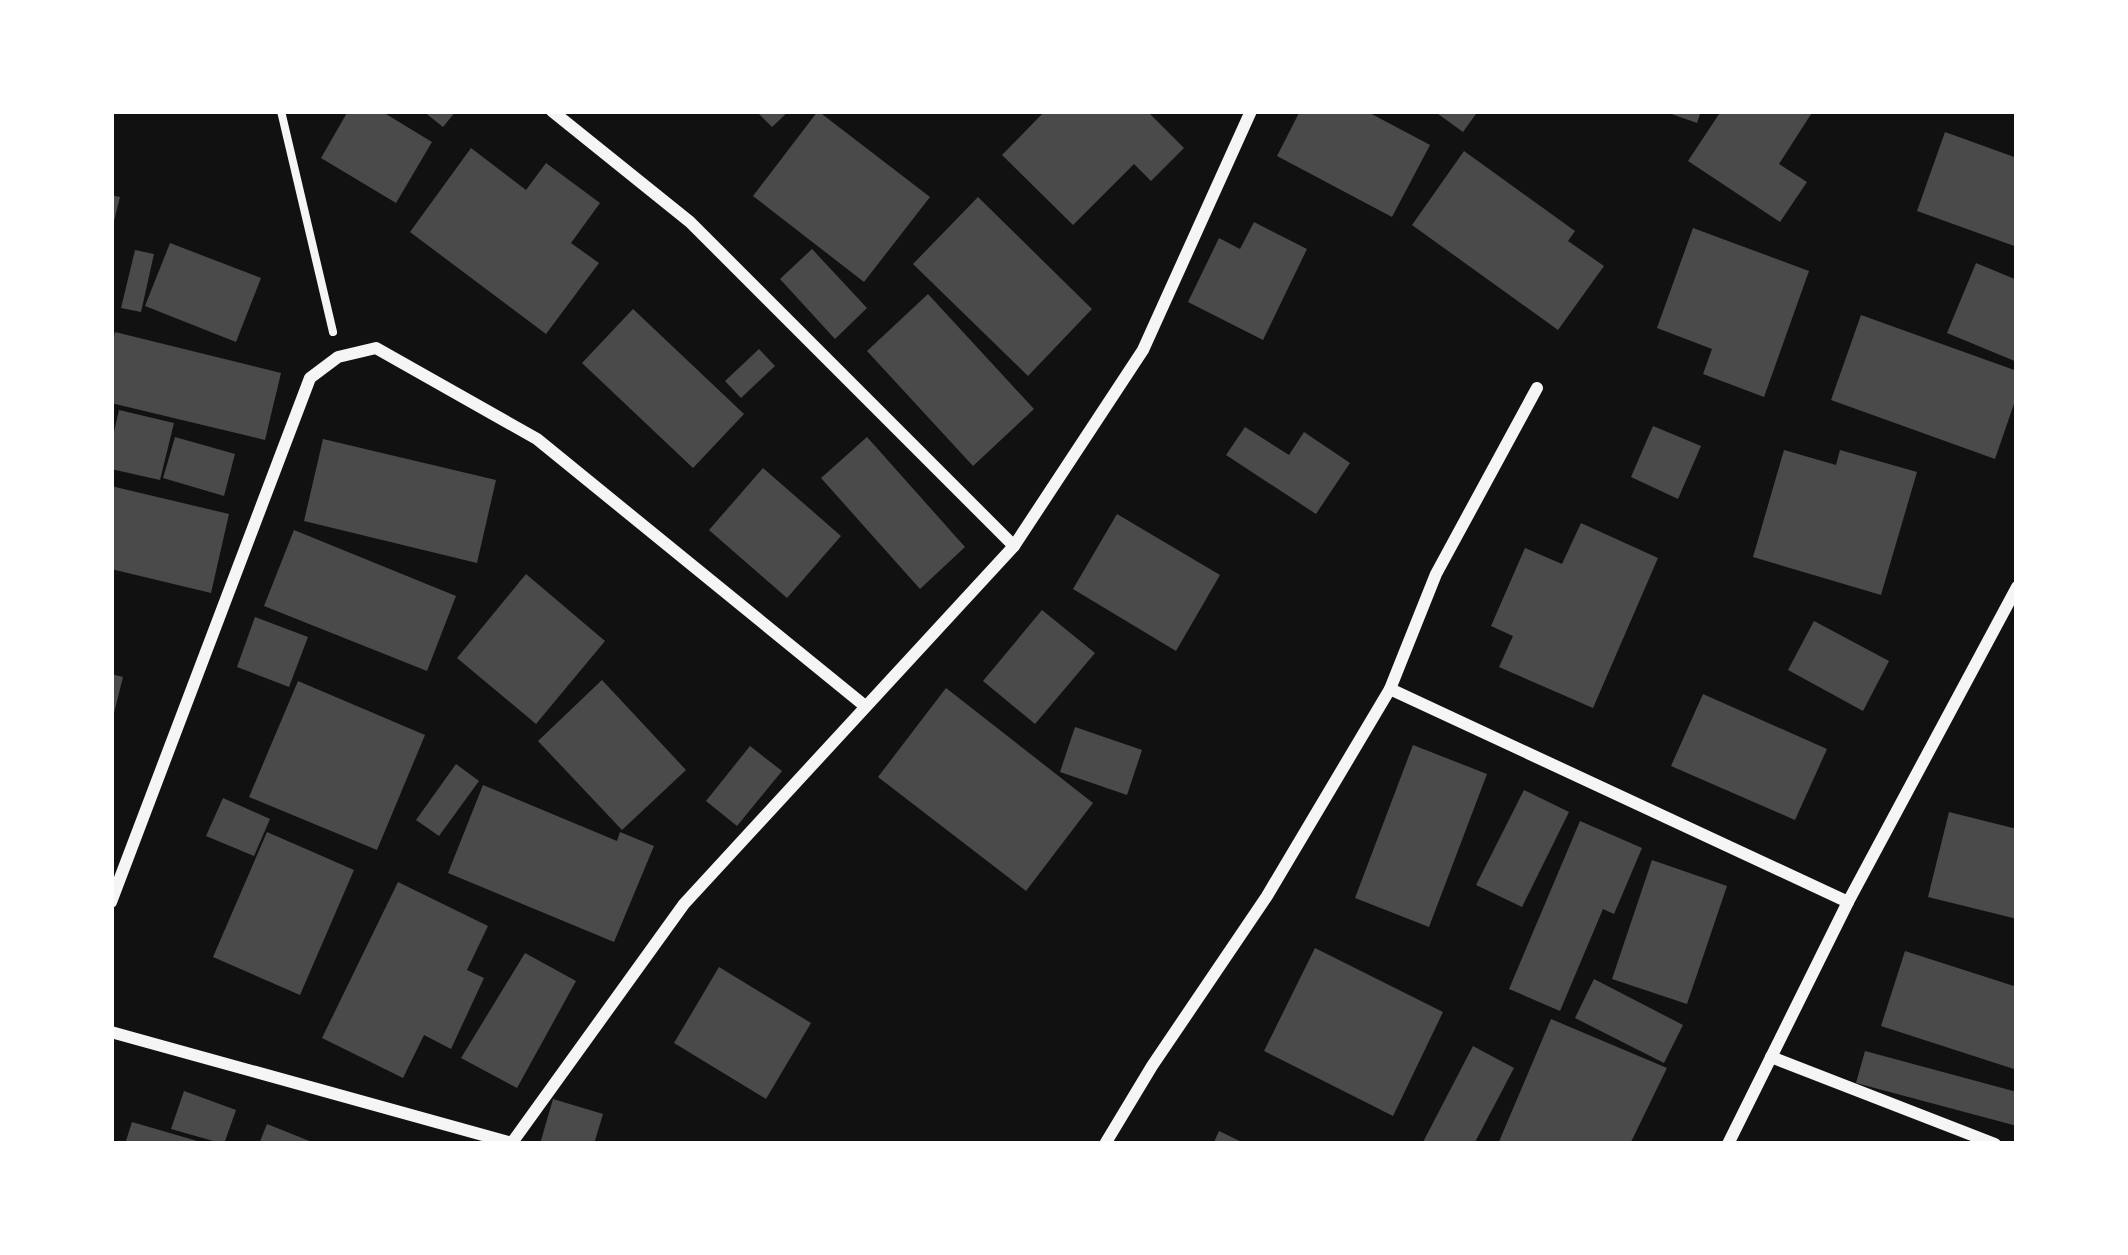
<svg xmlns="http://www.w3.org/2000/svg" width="2128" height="1255" font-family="Helvetica,sans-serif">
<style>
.building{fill:#4a4a4a}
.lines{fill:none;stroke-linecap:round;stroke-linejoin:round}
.path{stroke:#f5f5f5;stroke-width:8}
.minor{stroke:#f5f5f5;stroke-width:12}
</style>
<rect width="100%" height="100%" fill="#111"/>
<g class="building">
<polygon points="348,111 381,111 432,142 396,203 321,158"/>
<polygon points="423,111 456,111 443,127"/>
<polygon points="756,111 789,111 772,127"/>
<polygon points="818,111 930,197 864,282 753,196"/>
<polygon points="1045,111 1147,111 1184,148 1151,181 1134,164 1073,225 1002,155"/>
<polygon points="1300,111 1366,111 1430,145 1392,217 1277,156"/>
<polygon points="1434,111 1478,111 1463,132"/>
<polygon points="1663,111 1701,111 1697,123"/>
<polygon points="1721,111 1813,111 1779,164 1807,182 1780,222 1688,161"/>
<polygon points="1945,132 2017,158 2017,247 1917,211"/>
<polygon points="471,148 526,190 546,163 600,203 571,243 599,263 546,334 410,232"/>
<polygon points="1464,151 1575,231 1568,241 1604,266 1558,330 1412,225"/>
<polygon points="111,195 120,197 113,225 111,224"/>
<polygon points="978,197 1092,309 1028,376 913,264"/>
<polygon points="1254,222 1307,249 1263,340 1188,302 1219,238 1240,249"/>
<polygon points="1693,228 1809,271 1764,397 1703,374 1712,349 1657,328"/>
<polygon points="170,243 261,278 236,342 145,306"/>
<polygon points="812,249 867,308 835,339 780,279"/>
<polygon points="135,250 154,254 141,312 121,308"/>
<polygon points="1976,263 2017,280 2017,362 1947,333"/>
<polygon points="928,294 1034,409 973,466 867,351"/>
<polygon points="633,309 744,414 693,468 582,363"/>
<polygon points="1861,315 2017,371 2017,395 1995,459 1831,400"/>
<polygon points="115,332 281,373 265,440 111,403 111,350"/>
<polygon points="759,349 775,366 741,398 725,381"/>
<polygon points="119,410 174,423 160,480 111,469 111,445"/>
<polygon points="1653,426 1701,446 1678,499 1631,477"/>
<polygon points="1245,427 1289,455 1304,432 1350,463 1316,514 1226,455"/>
<polygon points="175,437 235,454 224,496 163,478"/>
<polygon points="867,437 965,547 920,589 821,478"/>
<polygon points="323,439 496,480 477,563 304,521"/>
<polygon points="1784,450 1836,465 1840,450 1917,472 1881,595 1753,557"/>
<polygon points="763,468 841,536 787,598 709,530"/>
<polygon points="111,486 229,514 211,593 111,569"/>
<polygon points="1117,514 1220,575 1176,651 1073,589"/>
<polygon points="1581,523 1658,558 1593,708 1499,667 1513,636 1491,626 1525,548 1562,564"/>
<polygon points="294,530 456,596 427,671 264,606"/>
<polygon points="526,574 605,641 536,724 457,658"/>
<polygon points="1042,610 1095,653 1035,724 983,681"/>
<polygon points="255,617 308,637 289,687 237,667"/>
<polygon points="1814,621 1889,661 1863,711 1788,670"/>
<polygon points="111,674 123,677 113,717 111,717"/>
<polygon points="602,680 686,770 622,830 538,741"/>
<polygon points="298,681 425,735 377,850 249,797"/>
<polygon points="946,688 1093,803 1026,891 878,777"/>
<polygon points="1703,694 1827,749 1795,820 1671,766"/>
<polygon points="1075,727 1142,750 1127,795 1060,772"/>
<polygon points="1413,745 1487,774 1429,927 1355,898"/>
<polygon points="750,746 782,771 737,826 706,801"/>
<polygon points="456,764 479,781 439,836 416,820"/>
<polygon points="483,785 617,841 620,832 654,846 614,942 448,873"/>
<polygon points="1524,790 1569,812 1522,907 1476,885"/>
<polygon points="223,798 270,819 254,856 206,836"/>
<polygon points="1949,812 2017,829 2017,919 1928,897"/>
<polygon points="1580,821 1642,848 1614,914 1603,909 1560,1011 1509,989"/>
<polygon points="267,832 354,870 300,995 213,957"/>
<polygon points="1652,860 1727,886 1687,1004 1612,979"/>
<polygon points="398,882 488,926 467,970 484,978 451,1049 424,1035 403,1078 322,1038"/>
<polygon points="1315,948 1443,1012 1393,1116 1264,1051"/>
<polygon points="1905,951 2017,987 2017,1070 1881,1026"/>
<polygon points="525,953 576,981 517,1088 461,1058"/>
<polygon points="719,967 811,1023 766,1099 674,1043"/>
<polygon points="1594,979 1683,1025 1664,1063 1575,1018"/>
<polygon points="1551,1019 1667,1068 1630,1144 1498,1144"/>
<polygon points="1473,1046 1514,1068 1474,1144 1422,1144"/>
<polygon points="1865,1051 2017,1092 2017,1126 1856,1083"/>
<polygon points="184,1091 236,1110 224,1144 171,1129"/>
<polygon points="553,1099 603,1114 594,1144 540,1144"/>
<polygon points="132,1122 204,1143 204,1144 125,1144"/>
<polygon points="267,1124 317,1144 259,1144"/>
<polygon points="1219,1131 1246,1144 1213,1144"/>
</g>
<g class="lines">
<polyline class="path" points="281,111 333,332"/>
<g class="minor">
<polyline points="552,111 690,222 1014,546"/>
<polyline points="1390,689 1848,902"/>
<polyline points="111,902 310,378 338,357 376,348 537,439 865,706"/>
<polyline points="111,1032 512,1143"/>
<polyline points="1771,1057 1995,1144"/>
<polyline points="511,1144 684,904 1014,546 1143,350 1251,111"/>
<polyline points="1105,1144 1152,1066 1267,896 1390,689 1436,574 1537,388"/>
<polyline points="1728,1144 1848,902 2017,587"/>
</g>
</g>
<rect width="2128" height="1255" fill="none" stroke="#ffffff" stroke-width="228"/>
</svg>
